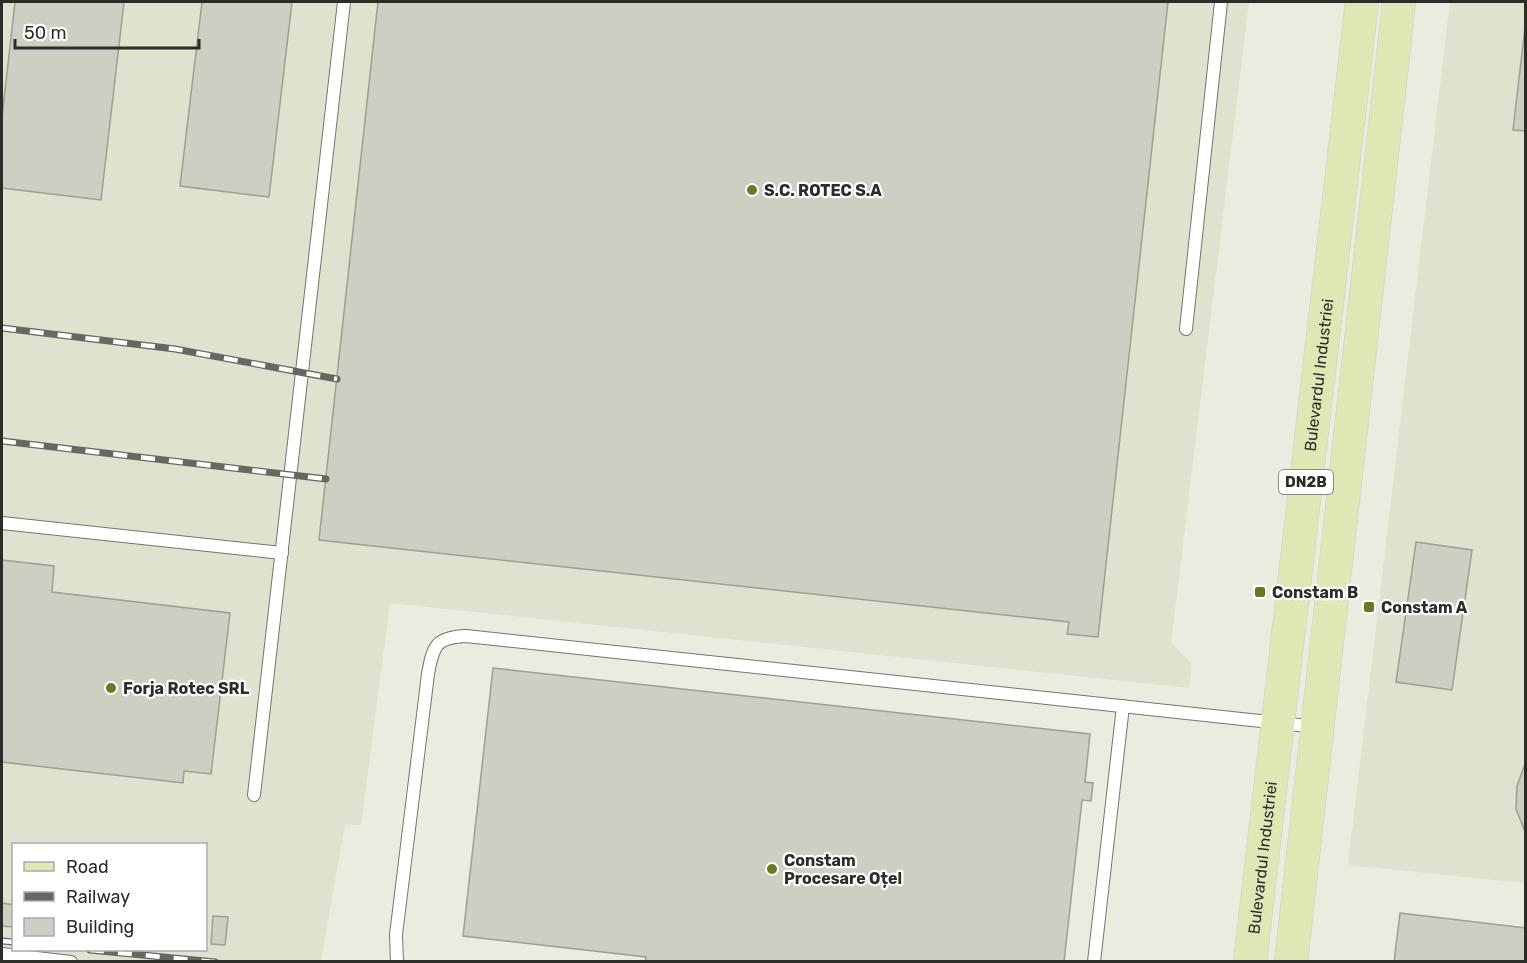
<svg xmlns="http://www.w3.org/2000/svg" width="1527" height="963" font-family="Rubik,sans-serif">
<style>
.built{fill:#dee2ce;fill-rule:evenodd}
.building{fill:#cccfc2;stroke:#9d9f94;stroke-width:1.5}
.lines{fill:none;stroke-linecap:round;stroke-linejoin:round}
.service-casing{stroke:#74766b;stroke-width:14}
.primary-casing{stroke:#cccdcc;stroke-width:34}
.service{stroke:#fff;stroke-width:12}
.primary{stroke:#dfe7b5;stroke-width:33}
.rail-casing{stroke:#676862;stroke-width:7}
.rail{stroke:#fff;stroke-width:4.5;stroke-dasharray:14;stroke-linecap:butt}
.poi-dot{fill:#6d7621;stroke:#fff;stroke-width:2}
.labels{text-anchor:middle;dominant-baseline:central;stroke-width:4.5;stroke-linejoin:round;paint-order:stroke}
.shield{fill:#fff;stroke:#6b6c69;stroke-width:1.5}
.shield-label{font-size:15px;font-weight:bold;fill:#2c2d29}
.poi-label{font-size:16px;font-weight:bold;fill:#2c2d29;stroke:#fff;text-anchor:start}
.street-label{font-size:16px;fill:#2c2d29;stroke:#fff}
</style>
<rect width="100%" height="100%" fill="#e9ecdf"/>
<g class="built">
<path d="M2,2H1249L1171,643L1192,664L1189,688L390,603L361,825L345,824L321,961L2,962ZM14,844H206V950H14Z"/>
<polygon points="1450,2 1525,2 1525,883 1348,865"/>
</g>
<g class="building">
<polygon points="15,2 124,2 101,200 2,188 2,117"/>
<polygon points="202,2 292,2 269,197 180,186"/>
<polygon points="378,2 1168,2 1098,637 1067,634 1069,622 319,540"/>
<polygon points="1526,19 1526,131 1513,130"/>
<polygon points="1416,542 1472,550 1452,690 1396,682"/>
<polygon points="2,560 54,566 52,592 230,613 211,774 184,771 183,783 2,762"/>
<polygon points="493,668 1090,734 1085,782 1093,783 1091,801 1082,800 1064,962 645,962 646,957 463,936"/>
<polygon points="1525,764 1526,764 1526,834 1516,809 1517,786"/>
<polygon points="2,903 14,905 13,927 2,926"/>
<polygon points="1400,913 1526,928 1526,962 1394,962"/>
<polygon points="213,916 228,917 225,945 211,944"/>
</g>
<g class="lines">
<g class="service-casing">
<g id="service">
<polyline points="1186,329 1221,2"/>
<polyline points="2,523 282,553"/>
<polyline points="254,795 344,2"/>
<polyline points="2,954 71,962"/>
<path d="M397,962L396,935L428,674C433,646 436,637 466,636L1317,727"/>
<polyline points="1094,962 1123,706"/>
</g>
</g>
<g class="primary-casing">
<g id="primary">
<path id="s1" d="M1250,962L1362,2"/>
<polyline points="1291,962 1399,2"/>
</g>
</g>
<use href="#service" class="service"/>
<use href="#primary" class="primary"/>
<g class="rail-casing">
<g id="rail">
<polyline points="2,328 175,349 337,379"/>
<polyline points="2,441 326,479"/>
<polyline points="2,941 14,942"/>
<polyline points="90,950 215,962"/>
</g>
</g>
<use href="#rail" class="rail"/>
</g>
<g class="poi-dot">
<circle cx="752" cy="190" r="6"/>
<rect x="1254" y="586" width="12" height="12" rx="3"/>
<rect x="1363" y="601" width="12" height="12" rx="3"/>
<circle cx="111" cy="688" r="6"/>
<circle cx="772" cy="869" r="6"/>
</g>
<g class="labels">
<rect class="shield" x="1279" y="470" width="54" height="24" rx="4.5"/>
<g class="shield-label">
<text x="1306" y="482">DN2B</text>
</g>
<g class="poi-label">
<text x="764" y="190">S.C. ROTEC S.A</text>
<text x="1272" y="592">Constam B</text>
<text x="1381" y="607">Constam A</text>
<text x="123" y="688">Forja Rotec SRL</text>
<text x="784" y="860">Constam<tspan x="784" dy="18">Procesare Oțel</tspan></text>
</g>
<g class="street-label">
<text stroke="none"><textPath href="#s1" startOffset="591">Bulevardul Industriei</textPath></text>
<text stroke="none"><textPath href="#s1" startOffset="105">Bulevardul Industriei</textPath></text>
</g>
</g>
<rect width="1527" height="963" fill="none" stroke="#2c2d29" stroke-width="6"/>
<rect x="12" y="843" width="195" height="108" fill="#ffffff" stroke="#ababa9" stroke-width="1.5"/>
<rect x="24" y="862" width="30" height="9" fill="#dfe7b5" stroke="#ababa9" stroke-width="1.5"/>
<text x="66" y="873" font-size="18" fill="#2c2d29">Road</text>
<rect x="24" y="892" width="30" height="9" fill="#676862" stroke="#ababa9" stroke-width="1.5"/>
<text x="66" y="903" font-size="18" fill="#2c2d29">Railway</text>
<rect x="24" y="918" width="30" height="18" fill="#cccfc2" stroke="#ababa9" stroke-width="1.5"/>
<text x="66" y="933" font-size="18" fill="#2c2d29">Building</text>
<path d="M15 39v9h184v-9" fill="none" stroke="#2c2d29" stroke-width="3"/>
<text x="24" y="39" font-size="18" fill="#2c2d29" stroke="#ffffff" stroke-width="4.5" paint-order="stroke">50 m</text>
</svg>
